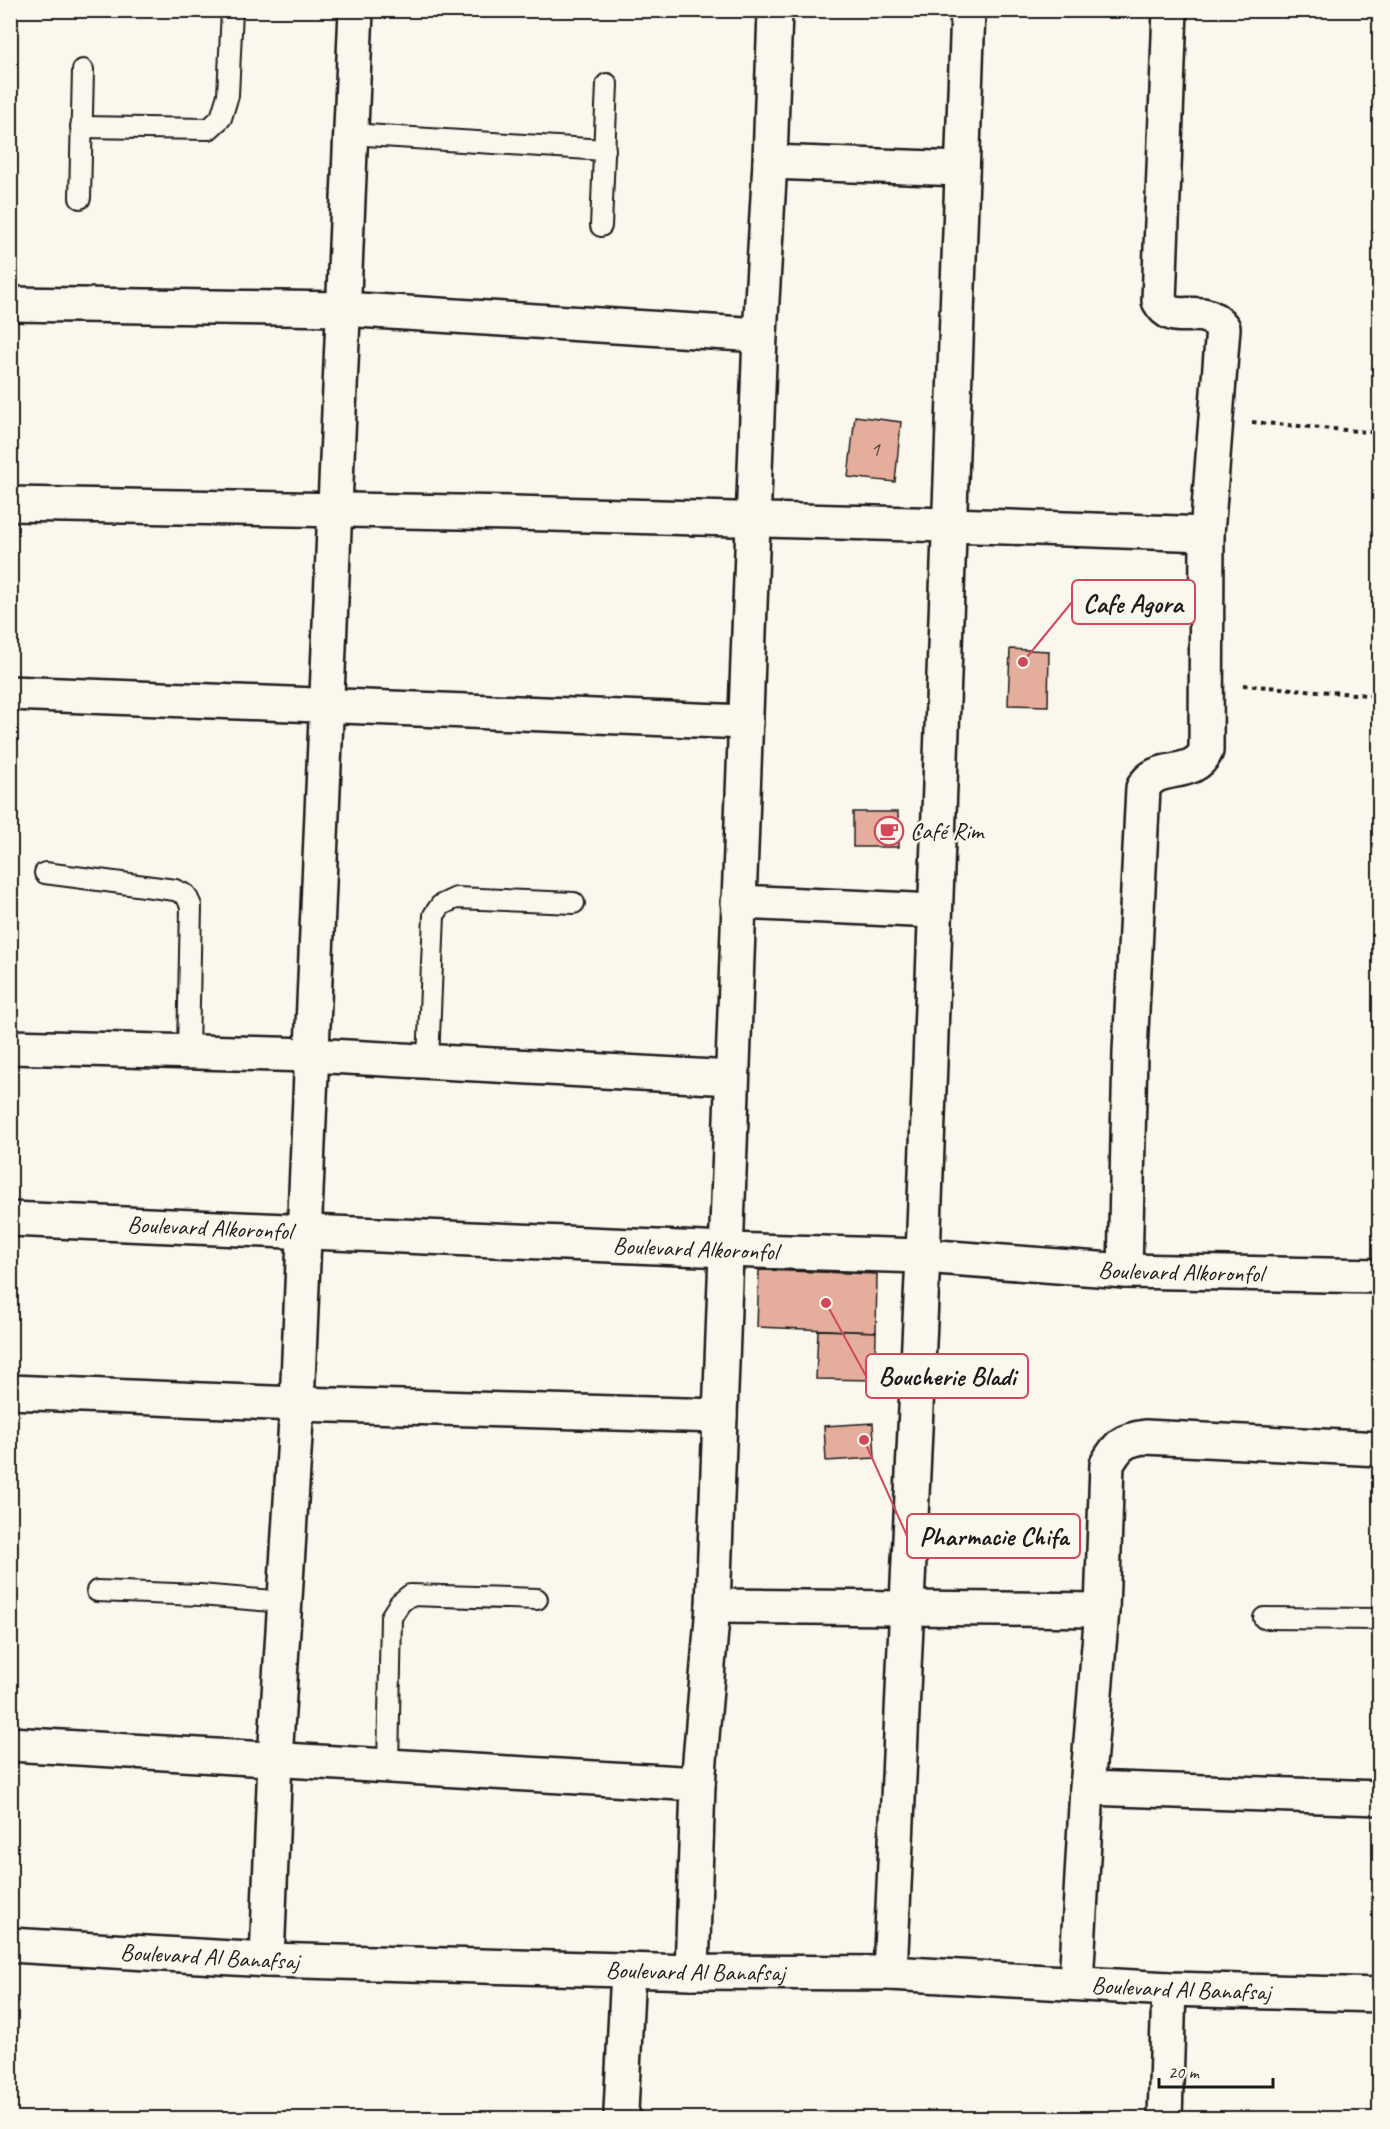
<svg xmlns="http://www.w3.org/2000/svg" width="1390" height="2129" font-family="Caveat,sans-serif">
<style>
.building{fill:#e5ad9c;stroke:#1c1c1c;stroke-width:1.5}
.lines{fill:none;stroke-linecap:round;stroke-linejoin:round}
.service-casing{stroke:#1c1c1c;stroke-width:24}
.minor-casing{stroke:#1c1c1c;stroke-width:38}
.path{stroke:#1c1c1c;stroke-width:4;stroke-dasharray:4.5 4.5;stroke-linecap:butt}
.service{stroke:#fbf7ec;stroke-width:20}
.minor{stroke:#fbf7ec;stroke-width:33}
.labels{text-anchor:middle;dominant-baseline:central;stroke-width:4.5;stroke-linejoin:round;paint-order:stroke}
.number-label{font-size:21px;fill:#4e403c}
.poi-label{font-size:24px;fill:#1c1c1c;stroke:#fbf7ec;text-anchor:start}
.street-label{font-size:24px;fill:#1c1c1c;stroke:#fbf7ec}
.leader{fill:none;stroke:#d1495b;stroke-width:2}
.callout-dot{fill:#d1495b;stroke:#fbf7ec;stroke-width:2}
.callout{fill:#fbf7ec;stroke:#d1495b;stroke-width:2}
.callout-label{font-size:26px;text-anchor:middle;font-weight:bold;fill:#1c1c1c}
</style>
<rect width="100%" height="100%" fill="#fbf7ec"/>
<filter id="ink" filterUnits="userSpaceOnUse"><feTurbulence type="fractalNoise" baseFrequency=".0167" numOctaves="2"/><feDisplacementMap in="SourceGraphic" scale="12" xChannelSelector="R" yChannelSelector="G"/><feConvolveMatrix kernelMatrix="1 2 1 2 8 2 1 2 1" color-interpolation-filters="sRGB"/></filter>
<g filter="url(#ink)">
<g class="building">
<polygon points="860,10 932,10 932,14"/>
<polygon points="855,416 901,422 895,482 848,477"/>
<polygon points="1010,649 1049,651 1048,706 1008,705"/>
<polygon points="853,812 898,812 899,847 853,847"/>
<polygon points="759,1270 877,1274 876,1332 757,1327"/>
<polygon points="818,1330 876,1332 875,1380 816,1379"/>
<polygon points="873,1423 875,1458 826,1461 824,1426"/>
</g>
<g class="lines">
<g class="service-casing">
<g id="service">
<polyline points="81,127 209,129 221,118 228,95 232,10"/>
<polyline points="350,134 605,150"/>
<polyline points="80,198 83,70"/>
<polyline points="601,226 607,84"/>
<polyline points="45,873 175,890 186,895 191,906 188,1051"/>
<polyline points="428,1061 434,915 441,905 456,898 574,903"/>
<polyline points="97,1591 200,1595 285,1602"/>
<polyline points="1264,1618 1380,1619"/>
<polyline points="388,1766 391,1617 400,1603 410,1595 537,1599"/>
</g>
</g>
<g class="minor-casing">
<g id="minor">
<polyline points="770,162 962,169"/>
<polyline points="10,304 342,309 760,335"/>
<polyline points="10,504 514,513 950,525 1207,534"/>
<polyline points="10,693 746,722"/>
<polyline points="738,902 935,911"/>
<polyline points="10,1047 311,1055 732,1078"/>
<path id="s1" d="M10,1219L726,1250L923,1256L1125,1271L1380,1276"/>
<path d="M1125,1271L1130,1052L1143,788C1157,761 1193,780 1206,751L1207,534L1223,328C1201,299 1174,330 1159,301L1170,10"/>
<polyline points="10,1392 297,1404 720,1416"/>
<polyline points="713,1606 1102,1610"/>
<polyline points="10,1744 698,1784"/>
<polyline points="1087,1788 1380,1798"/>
<path id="s2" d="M10,1945L267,1960L692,1972L890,1973L1169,1989L1380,1995"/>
<polyline points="267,1960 275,1760 297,1404 356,10"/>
<polyline points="692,1972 698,1784 713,1606 760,335 770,162 775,10"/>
<polyline points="890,1973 923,1256 968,10"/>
<path d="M1076,1983L1087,1788L1102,1610L1107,1464C1118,1445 1123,1440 1145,1437L1380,1449"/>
<polyline points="624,2118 621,2111 628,1970"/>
<polyline points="1165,2118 1169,1989"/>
</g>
</g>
<g class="path">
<polyline points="1252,422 1380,433"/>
<polyline points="1243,685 1380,696"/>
</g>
<use href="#service" class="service"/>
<use href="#minor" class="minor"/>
</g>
</g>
<defs>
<g id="cafe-ring" transform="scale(1.5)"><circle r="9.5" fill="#fbf7ec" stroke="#d1495b" stroke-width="1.5"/><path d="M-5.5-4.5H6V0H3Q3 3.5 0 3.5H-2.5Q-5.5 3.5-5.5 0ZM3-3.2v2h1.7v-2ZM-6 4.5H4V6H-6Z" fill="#d1495b"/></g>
</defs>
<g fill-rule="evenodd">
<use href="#cafe-ring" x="889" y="831"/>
</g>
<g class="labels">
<g class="number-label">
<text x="875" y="449">1</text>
</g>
<g class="poi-label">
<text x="910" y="831">Café Rim</text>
</g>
<g class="street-label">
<text stroke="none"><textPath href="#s1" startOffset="200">Boulevard Alkoronfol</textPath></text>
<text stroke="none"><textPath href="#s1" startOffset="686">Boulevard Alkoronfol</textPath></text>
<text stroke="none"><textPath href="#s1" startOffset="1172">Boulevard Alkoronfol</textPath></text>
<text stroke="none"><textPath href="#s2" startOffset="200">Boulevard Al Banafsaj</textPath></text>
<text stroke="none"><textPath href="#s2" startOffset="686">Boulevard Al Banafsaj</textPath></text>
<text stroke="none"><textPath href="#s2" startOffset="1172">Boulevard Al Banafsaj</textPath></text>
</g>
</g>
<path class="leader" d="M1023 662L1072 602M826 1303L866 1376M864 1440L907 1536"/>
<g class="callout-dot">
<circle cx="1023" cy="662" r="6"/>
<circle cx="826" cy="1303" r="6"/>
<circle cx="864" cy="1440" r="6"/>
</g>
<g class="callout">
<rect x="1072" y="580" width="123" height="44" rx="6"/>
<rect x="866" y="1354" width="162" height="44" rx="6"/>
<rect x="907" y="1514" width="173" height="44" rx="6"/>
</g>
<g class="callout-label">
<text x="1133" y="612">Cafe Agora</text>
<text x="947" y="1385">Boucherie Bladi</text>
<text x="994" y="1545">Pharmacie Chifa</text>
</g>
<rect width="1390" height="2129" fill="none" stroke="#fbf7ec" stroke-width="36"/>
<rect x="18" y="18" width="1354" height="2093" fill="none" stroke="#1c1c1c" stroke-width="2" filter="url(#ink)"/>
<path d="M1159 2078v9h114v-9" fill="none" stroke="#1c1c1c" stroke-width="3"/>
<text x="1168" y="2078" font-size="18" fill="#1c1c1c" stroke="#fbf7ec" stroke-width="4.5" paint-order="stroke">20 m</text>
</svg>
